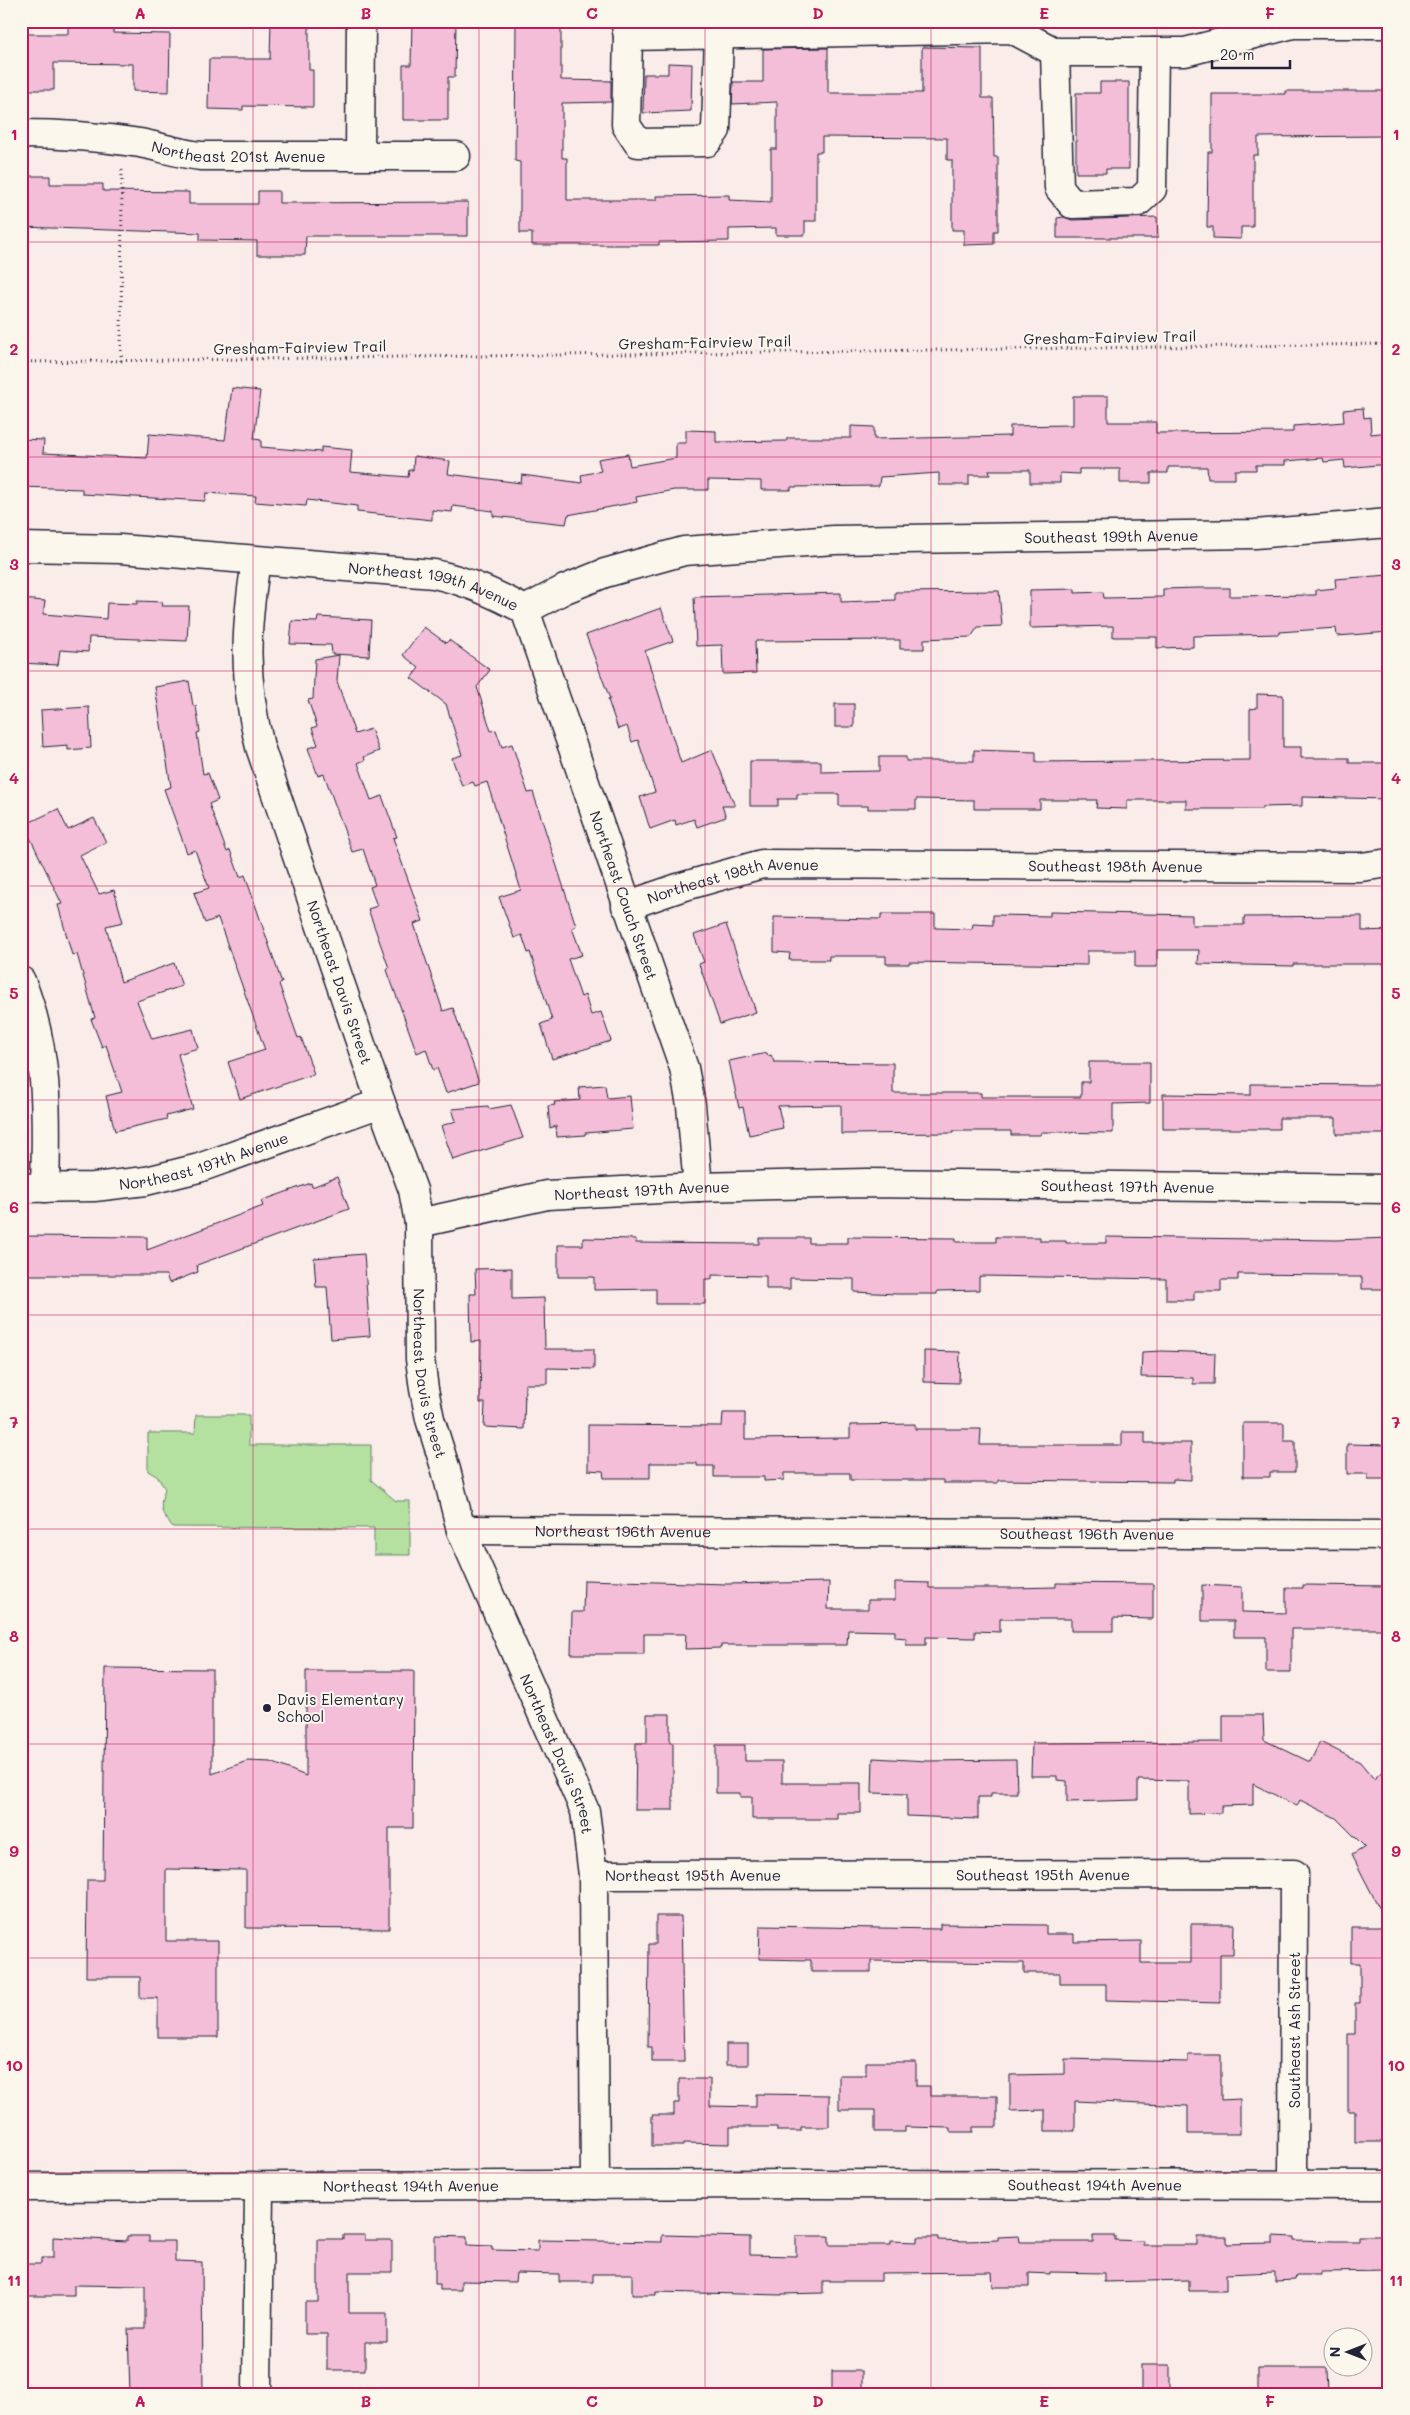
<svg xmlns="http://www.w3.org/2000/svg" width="1410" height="2415" font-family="Mali,sans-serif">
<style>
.green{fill:#b4e1a0;stroke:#6b826e}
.building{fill:#f4bed9;stroke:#22223b}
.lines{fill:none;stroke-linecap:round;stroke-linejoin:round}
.minor-casing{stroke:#22223b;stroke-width:31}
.path{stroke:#22223b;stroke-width:3;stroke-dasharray:1 4;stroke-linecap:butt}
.minor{stroke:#fbf7ec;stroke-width:28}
.grid{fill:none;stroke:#c2185b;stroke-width:1;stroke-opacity:0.55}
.poi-dot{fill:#22223b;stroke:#fbf7ec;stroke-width:2}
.labels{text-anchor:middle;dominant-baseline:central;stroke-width:4;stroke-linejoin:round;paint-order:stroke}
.street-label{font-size:15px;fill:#22223b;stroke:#fbf7ec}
.poi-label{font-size:15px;fill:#22223b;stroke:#fbf7ec;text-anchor:start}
.neatline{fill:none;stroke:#c2185b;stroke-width:2}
.grid-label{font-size:16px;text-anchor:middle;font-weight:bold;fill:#c2185b}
</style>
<rect width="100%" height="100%" fill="#faece8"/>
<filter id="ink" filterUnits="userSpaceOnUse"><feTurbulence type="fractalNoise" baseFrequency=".02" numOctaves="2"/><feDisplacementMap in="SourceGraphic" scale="10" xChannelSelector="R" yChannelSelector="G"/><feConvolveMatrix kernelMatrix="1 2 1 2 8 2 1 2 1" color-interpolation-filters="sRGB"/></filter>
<g filter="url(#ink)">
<path class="green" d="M196,1415H249V1445H371V1480L396,1501H410V1555H374V1528L173,1527C161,1513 158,1508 165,1489L158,1477L148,1471V1433H195Z"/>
<g class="building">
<polygon points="73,21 114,21 113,33 170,34 169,92 133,91 133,64 54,63 54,90 21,90 21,34 68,34 68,25 73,25"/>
<polygon points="271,21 309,21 309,70 313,70 313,107 243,106 243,110 208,109 209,59 270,59"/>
<polygon points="412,21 456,21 455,77 448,77 448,120 403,120 403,65 411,65"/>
<polygon points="516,21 561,21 561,80 611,81 611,102 562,103 562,158 567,158 567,200 656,200 656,196 729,195 729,200 771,202 771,149 777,149 777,102 732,104 733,82 763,82 763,49 828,48 828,93 922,93 922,47 982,48 982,98 993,98 994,157 998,157 998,231 994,231 994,244 964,245 964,230 952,230 952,160 947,160 947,138 822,137 822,152 816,152 816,221 805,221 805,235 776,235 776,228 729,229 729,241 659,242 659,245 532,245 532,233 520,233 520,162 515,161"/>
<polygon points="668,63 692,64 691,111 643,113 644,74 668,74"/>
<polygon points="1100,82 1129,82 1129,169 1106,169 1106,173 1076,173 1076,93 1100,93"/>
<polygon points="1286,91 1389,91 1389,136 1258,137 1258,155 1253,155 1253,227 1241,227 1241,239 1213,238 1213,227 1207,227 1208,152 1212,152 1212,94 1286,94"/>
<polygon points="21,176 50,176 50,184 103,184 103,191 189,192 189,204 258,204 258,191 279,191 279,203 468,202 468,236 306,236 305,255 257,255 257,241 200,240 200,233 21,227"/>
<polygon points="1064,217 1072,220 1157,217 1158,238 1057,238 1057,218"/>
<polygon points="232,388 260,391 254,439 261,440 261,447 321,452 321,447 352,450 350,472 408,477 409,470 413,470 414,456 450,461 448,474 521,483 522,475 582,483 581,475 601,471 598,459 628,454 630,466 676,458 676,443 686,443 686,430 716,431 716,442 787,441 787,438 851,438 851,426 874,427 874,439 1010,436 1010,426 1073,425 1073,396 1108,396 1108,422 1156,422 1156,433 1293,432 1293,426 1344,422 1343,410 1363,408 1364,418 1370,417 1371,434 1389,432 1389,464 1345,468 1344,460 1324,462 1323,458 1285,461 1285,465 1256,465 1256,470 1235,470 1235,479 1208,479 1207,467 1168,467 1168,473 1151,473 1151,483 1120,483 1120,469 1079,469 1079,474 1060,473 1060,483 1030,483 1030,470 989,470 990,475 969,475 969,485 939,485 939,473 880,477 879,486 791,487 791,490 761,490 761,481 708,480 708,490 674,490 636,497 637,502 568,515 566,524 493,516 493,511 453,506 452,512 432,510 432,520 357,512 357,506 307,500 306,506 255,502 256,496 206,493 205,501 82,494 82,489 21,487 21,439 44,440 43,453 147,458 149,434 225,440"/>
<polygon points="1389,575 1389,632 1337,636 1336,628 1279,632 1279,634 1193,636 1193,647 1157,648 1157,637 1113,637 1113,626 1030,628 1030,590 1075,589 1075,593 1103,592 1104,598 1163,597 1163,589 1199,588 1230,588 1230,596 1316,595 1316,590 1336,588 1335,579"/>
<polygon points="999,591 1002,626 978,627 971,637 924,639 924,649 900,649 900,640 755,641 756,673 723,674 722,645 696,646 694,597 841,593 841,602 895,600 895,592"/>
<polygon points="21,599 45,601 43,614 106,619 107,603 137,604 137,601 163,602 162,606 189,606 187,641 89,637 88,652 60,650 58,665 21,663"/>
<polygon points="661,608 673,641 645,651 681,763 712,750 735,806 722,806 726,817 697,827 694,819 676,825 675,820 650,829 640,797 655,792 638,740 632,742 627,726 618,729 608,700 610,699 586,635"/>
<polygon points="318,617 371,620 369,656 332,654 331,645 290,644 292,621 317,622"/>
<polygon points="424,627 446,643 449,640 490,670 477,687 491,731 496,730 502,747 512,744 528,793 533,792 576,926 572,928 582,955 568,959 581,997 585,995 591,1015 601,1012 611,1041 552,1059 541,1024 552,1020 530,952 528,953 522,935 514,938 499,897 521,890 487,782 475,786 473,782 462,786 452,758 462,755 446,704 411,678 419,668 403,655"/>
<polygon points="339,655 337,681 355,734 371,729 379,751 364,757 365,760 358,763 371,800 382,796 397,837 393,838 423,921 414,924 443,1011 453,1008 479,1082 446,1093 437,1068 433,1070 426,1049 417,1053 387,970 389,968 368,909 377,906 370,887 375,885 363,849 352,852 324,774 318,776 308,748 318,745 312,728 317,726 308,700 313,699 315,659"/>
<polygon points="189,681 193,706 196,706 200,732 197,733 203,774 208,773 218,800 209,804 227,852 230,850 240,877 245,875 282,983 279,984 298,1038 301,1037 314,1074 240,1099 228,1062 265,1050 218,918 205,923 194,893 209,888 195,850 187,853 164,789 171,787 155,687"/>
<polygon points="1257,694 1283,695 1283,747 1301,747 1301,758 1349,758 1349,763 1389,763 1389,799 1302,797 1302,806 1262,807 1262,809 1186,809 1186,800 1127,800 1127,809 1096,808 1097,800 1040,800 1040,809 974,809 974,800 916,799 916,809 868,809 868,806 839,806 839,794 797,794 797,799 778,799 778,806 750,806 750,761 821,761 821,772 879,771 879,757 906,757 906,761 974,761 974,750 1036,752 1036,762 1250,760 1250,709 1257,708"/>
<rect x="835" y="704" width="19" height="23"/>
<polygon points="89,707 91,748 68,750 68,745 43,747 41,710"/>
<polygon points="58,809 68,830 94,818 106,842 80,855 99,894 114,890 123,922 106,926 121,982 174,963 182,986 137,1001 152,1039 193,1029 198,1048 178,1054 193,1109 166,1116 167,1119 115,1131 106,1096 122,1092 106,1045 102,1047 91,1019 95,1018 77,954 72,955 58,905 62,904 24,825"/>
<polygon points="1050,912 1192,915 1192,925 1244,925 1244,917 1362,916 1362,931 1389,930 1389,964 1293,964 1293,966 1198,964 1199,950 1157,950 1157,967 1135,967 1135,951 1087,951 1087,965 909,962 909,964 886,964 886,956 829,956 829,960 789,960 790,953 774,952 774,917 881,919 881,914 935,914 935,928 972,929 973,924 993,925 993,915 1050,916"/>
<polygon points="726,924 756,1012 720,1024 699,964 704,962 694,935"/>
<polygon points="767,1053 768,1056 771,1055 774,1062 893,1063 893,1093 981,1093 981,1097 1081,1097 1081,1082 1089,1082 1089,1062 1150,1062 1150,1103 1113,1104 1113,1133 1041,1132 1041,1135 1011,1135 1011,1131 953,1131 953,1133 841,1134 841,1105 778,1106 783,1128 749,1135 743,1107 739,1108 729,1061"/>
<polygon points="1251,1084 1384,1085 1384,1096 1389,1096 1389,1130 1384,1130 1384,1134 1336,1134 1336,1118 1279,1118 1279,1129 1163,1129 1163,1094 1251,1095"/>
<polygon points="605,1085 607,1098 630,1096 633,1129 585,1133 585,1135 557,1137 556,1126 550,1128 548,1106 555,1105 554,1102 580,1100 579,1087"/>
<polygon points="511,1105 523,1138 453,1160 441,1126 456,1121 452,1109 488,1106 489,1109"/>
<polygon points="337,1177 349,1209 197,1265 198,1272 169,1283 166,1275 21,1275 21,1236 147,1237 147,1250 263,1206 261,1201 311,1183 312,1187"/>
<polygon points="848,1237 956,1238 956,1242 996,1242 996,1237 1040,1237 1040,1241 1066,1241 1066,1243 1106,1243 1106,1237 1336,1240 1389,1238 1389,1289 1362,1289 1362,1277 1336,1277 1336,1275 1238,1274 1238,1280 1221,1280 1221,1291 1194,1291 1194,1300 1166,1300 1166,1279 982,1276 979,1277 979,1290 937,1291 937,1294 897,1294 854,1292 854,1279 790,1278 790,1289 766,1289 766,1276 712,1275 712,1279 705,1279 705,1304 656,1304 656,1289 594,1290 594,1277 558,1277 558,1245 583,1245 583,1238 636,1239 636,1243 759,1244 759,1238 809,1238 809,1243 848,1243"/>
<polygon points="364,1254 370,1336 331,1339 327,1287 316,1287 314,1258"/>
<polygon points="512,1268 512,1299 544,1298 545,1349 594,1349 594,1369 547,1368 547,1384 525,1384 524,1429 484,1427 485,1403 480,1403 481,1341 471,1342 470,1294 476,1294 475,1269"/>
<polygon points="924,1351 960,1352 959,1383 924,1382"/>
<polygon points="1162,1351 1215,1353 1214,1384 1193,1384 1193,1378 1141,1377 1142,1352"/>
<polygon points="723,1413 745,1413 745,1439 850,1438 850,1425 915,1424 915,1429 981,1429 980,1445 1122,1445 1122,1432 1145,1432 1145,1443 1191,1443 1191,1480 1173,1479 1173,1482 998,1480 998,1483 943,1483 943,1480 850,1480 850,1473 784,1473 784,1480 764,1481 764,1477 714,1477 714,1466 697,1466 697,1463 650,1463 650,1478 604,1478 603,1471 588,1470 588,1425 722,1426"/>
<polygon points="1243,1423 1284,1423 1284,1441 1295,1441 1295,1472 1270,1472 1270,1477 1243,1477"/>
<polygon points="1347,1444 1389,1445 1387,1479 1368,1479 1368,1474 1347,1474"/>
<polygon points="584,1580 727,1584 829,1582 828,1609 868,1609 868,1600 895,1600 895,1582 929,1583 929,1588 1011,1588 1056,1587 1056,1583 1153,1584 1153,1619 1113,1618 1113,1631 1071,1631 1071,1619 1000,1619 1000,1632 975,1631 975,1638 926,1637 926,1645 906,1645 906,1638 895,1637 895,1631 848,1630 847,1645 721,1645 721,1648 685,1649 686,1634 644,1634 644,1654 571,1654 572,1612 583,1612"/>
<polygon points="1202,1585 1242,1587 1242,1612 1286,1613 1286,1588 1303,1588 1303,1585 1389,1586 1389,1629 1291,1629 1291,1672 1266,1672 1266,1637 1234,1637 1234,1621 1202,1621"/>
<polygon points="105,1668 212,1669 212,1774 247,1761 271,1762 306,1776 306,1671 414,1671 413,1828 389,1828 389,1929 246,1928 246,1870 166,1869 166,1941 218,1941 218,2037 158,2037 158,1998 140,1998 140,1977 86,1977 87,1880 103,1880"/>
<polygon points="647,1714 670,1714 670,1743 673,1743 673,1810 635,1810 636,1743 647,1743"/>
<polygon points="1223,1715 1263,1715 1264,1740 1310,1762 1320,1742 1360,1762 1374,1779 1389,1765 1389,1927 1352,1855 1365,1847 1336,1818 1300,1800 1297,1806 1253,1784 1253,1805 1221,1806 1221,1813 1189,1814 1189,1781 1138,1780 1138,1800 1067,1802 1067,1781 1057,1780 1057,1776 1031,1776 1032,1743 1223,1742"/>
<polygon points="716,1745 745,1745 745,1761 782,1761 782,1783 861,1783 861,1813 837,1813 837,1819 752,1819 752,1797 740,1797 740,1793 716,1793"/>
<polygon points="873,1758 927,1761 1016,1760 1017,1793 991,1793 991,1797 978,1797 978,1819 907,1816 907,1794 872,1793"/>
<polygon points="656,1916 681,1916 684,2062 652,2062 652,2047 648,2047 649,1944 656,1944"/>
<polygon points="940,1924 1046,1925 1046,1934 1074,1934 1074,1942 1141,1941 1141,1963 1191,1963 1191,1924 1234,1924 1233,1954 1220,1954 1220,2003 1106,2000 1106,1984 1060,1984 1060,1973 1024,1973 1024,1963 871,1961 871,1972 811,1972 811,1960 759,1959 760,1926 940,1929"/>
<polygon points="1351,1927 1389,1927 1389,2142 1355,2142 1355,2111 1348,2111 1348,2034 1355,2034 1355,2003 1360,2003 1360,1963 1351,1963"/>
<rect x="726" y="2044" width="22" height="21"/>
<polygon points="1188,2055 1221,2055 1221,2100 1240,2099 1240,2134 1188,2134 1188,2106 1075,2101 1075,2131 1045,2131 1045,2110 1010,2111 1010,2075 1065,2074 1065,2059 1188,2062"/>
<polygon points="866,2062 916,2062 916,2086 930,2086 930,2096 997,2096 997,2127 973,2127 973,2132 950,2132 950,2128 905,2127 905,2132 875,2132 875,2110 839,2110 839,2075 866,2075"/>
<polygon points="679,2079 710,2079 710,2106 756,2107 756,2094 829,2095 829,2127 801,2127 801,2131 777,2131 777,2127 730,2127 730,2144 683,2143 683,2146 652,2146 652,2115 674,2115 674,2103 679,2103"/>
<polygon points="343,2235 365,2235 365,2240 392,2240 392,2272 349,2272 349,2313 387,2313 387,2342 365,2342 365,2370 327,2370 327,2334 305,2334 305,2302 318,2302 318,2239 343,2239"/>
<polygon points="662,2235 750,2237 750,2255 796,2256 796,2236 829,2236 829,2245 891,2245 891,2241 917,2242 917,2237 938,2237 938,2240 967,2241 998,2240 998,2237 1019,2236 1020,2242 1093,2242 1093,2236 1115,2236 1115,2240 1143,2241 1143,2245 1197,2245 1197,2237 1227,2237 1227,2244 1273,2243 1273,2236 1294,2237 1294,2240 1335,2241 1359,2241 1359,2236 1383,2236 1383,2241 1389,2241 1389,2271 1321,2272 1321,2275 1296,2275 1295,2280 1275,2281 1275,2272 1226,2274 1226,2291 1189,2291 1189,2280 1104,2282 1104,2273 1050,2272 1050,2274 1029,2273 1029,2287 993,2287 992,2272 881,2273 881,2281 823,2281 823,2293 782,2294 782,2295 656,2292 656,2295 632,2295 632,2274 593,2274 593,2282 559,2282 559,2274 516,2273 515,2282 461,2281 461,2290 440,2290 440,2284 435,2284 435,2236 467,2237 467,2245 492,2246 492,2250 538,2251 538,2240 662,2242"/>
<polygon points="127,2236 149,2236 149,2241 175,2241 175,2261 202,2262 203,2394 130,2394 128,2329 145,2329 145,2286 74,2285 74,2296 21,2296 21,2264 41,2264 41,2258 53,2258 53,2237 127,2241"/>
<rect x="1141" y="2365" width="29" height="29"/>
<polygon points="1258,2368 1326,2368 1327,2394 1258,2394"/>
<rect x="832" y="2371" width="30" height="23"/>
</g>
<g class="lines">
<g class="minor-casing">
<g id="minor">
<polyline points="625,21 628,36 626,125 638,143 707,142 716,130 719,35"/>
<polyline points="628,36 1012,29 1055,52 1185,52 1293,24 1389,24"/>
<polyline points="1055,52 1059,188 1072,204 1138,202 1152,189 1154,52"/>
<path id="s1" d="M21,134C61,134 101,137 140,143C161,147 180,154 201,156H456"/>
<polyline points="360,155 361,21"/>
<path id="s2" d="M21,547L120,549L434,574C467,581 495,594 525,610"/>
<path id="s3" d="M256,561C245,632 243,677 260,747L381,1103L413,1190L419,1223L420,1359L424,1389L430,1419L446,1470L461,1530L585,1811L593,1875L595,2185"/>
<path id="s4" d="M525,610L565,589L605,573L684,551L834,540L1255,534L1389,523"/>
<path id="s5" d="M525,610L684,1068L691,1105L698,1187"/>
<path id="s6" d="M626,906L678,888L762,864L1361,867L1389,863"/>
<path d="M21,981C49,1050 47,1115 45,1188"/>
<path id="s7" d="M21,1188L94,1187L146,1181L199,1168L381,1103"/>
<path id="s8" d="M419,1223L547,1195L698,1187L866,1183L1389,1189"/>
<path id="s9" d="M461,1530L1389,1535"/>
<path id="s10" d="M593,1875L1294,1874L1293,2185"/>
<path id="s11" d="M21,2187L800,2184L1389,2185"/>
<polyline points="257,2394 259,2187"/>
</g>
</g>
<g class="path">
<polyline points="121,361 122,166"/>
<polyline points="21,362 1389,344"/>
</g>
<use href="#minor" class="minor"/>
</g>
</g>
<path class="grid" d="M253,21V2394M479,21V2394M705,21V2394M931,21V2394M1157,21V2394M21,242H1389M21,457H1389M21,671H1389M21,886H1389M21,1100H1389M21,1315H1389M21,1529H1389M21,1744H1389M21,1958H1389M21,2173H1389"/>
<circle class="poi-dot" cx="267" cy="1708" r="5"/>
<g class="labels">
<g class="street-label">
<text stroke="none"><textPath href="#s1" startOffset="219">Northeast 201st Avenue</textPath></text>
<text transform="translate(1110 337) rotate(-1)">Gresham-Fairview Trail</text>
<text transform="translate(705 342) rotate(-1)">Gresham-Fairview Trail</text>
<text transform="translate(300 347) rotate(-1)">Gresham-Fairview Trail</text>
<text stroke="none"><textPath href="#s4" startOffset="598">Southeast 199th Avenue</textPath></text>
<text stroke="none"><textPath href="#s2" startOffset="416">Northeast 199th Avenue</textPath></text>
<text stroke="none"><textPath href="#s6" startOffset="496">Southeast 198th Avenue</textPath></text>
<text stroke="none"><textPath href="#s6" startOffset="111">Northeast 198th Avenue</textPath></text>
<text stroke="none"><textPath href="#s5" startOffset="302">Northeast Couch Street</textPath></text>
<text stroke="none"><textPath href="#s3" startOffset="436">Northeast Davis Street</textPath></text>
<text stroke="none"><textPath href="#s7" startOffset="186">Northeast 197th Avenue</textPath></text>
<text stroke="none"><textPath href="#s8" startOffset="712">Southeast 197th Avenue</textPath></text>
<text stroke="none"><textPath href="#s8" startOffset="226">Northeast 197th Avenue</textPath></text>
<text stroke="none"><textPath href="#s3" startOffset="841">Northeast Davis Street</textPath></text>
<text stroke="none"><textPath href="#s9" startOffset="162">Northeast 196th Avenue</textPath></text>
<text stroke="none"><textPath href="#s9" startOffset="626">Southeast 196th Avenue</textPath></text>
<text stroke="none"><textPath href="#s3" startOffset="1246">Northeast Davis Street</textPath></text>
<text stroke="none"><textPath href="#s10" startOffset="100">Northeast 195th Avenue</textPath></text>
<text stroke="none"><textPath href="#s10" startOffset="450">Southeast 195th Avenue</textPath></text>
<text transform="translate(1294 2030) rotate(-90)">Southeast Ash Street</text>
<text stroke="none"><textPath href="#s11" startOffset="1074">Southeast 194th Avenue</textPath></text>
<text stroke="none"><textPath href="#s11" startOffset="390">Northeast 194th Avenue</textPath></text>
</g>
<g class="poi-label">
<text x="277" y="1699">Davis Elementary<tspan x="277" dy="17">School</tspan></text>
</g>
</g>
<rect width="1410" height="2415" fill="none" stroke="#fbf7ec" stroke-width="55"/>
<g transform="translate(1348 2352) rotate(270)"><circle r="24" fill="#fbf7ec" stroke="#a4a2a5"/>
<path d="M0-4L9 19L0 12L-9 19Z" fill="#22223b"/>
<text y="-8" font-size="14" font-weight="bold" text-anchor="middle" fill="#22223b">N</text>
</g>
<path d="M1212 60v8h78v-8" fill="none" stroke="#22223b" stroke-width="2.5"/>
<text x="1220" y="60" font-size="15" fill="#22223b" stroke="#fbf7ec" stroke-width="4" paint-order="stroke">20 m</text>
<rect x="28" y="28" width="1354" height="2360" class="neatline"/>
<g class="grid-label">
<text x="140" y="19">A</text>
<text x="366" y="19">B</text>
<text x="592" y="19">C</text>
<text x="818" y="19">D</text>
<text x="1044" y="19">E</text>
<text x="1270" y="19">F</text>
<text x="14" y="140">1</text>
<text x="1396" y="140">1</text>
<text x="14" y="355">2</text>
<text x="1396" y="355">2</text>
<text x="14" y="570">3</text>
<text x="1396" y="570">3</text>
<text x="14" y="784">4</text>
<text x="1396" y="784">4</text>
<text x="14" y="999">5</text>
<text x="1396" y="999">5</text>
<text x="14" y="1213">6</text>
<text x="1396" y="1213">6</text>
<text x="14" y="1428">7</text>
<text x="1396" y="1428">7</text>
<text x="14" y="1642">8</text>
<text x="1396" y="1642">8</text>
<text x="14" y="1857">9</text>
<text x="1396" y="1857">9</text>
<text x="14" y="2071">10</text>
<text x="1396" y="2071">10</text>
<text x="14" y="2286">11</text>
<text x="1396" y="2286">11</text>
<text x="140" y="2407">A</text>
<text x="366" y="2407">B</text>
<text x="592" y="2407">C</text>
<text x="818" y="2407">D</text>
<text x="1044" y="2407">E</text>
<text x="1270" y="2407">F</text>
</g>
</svg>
